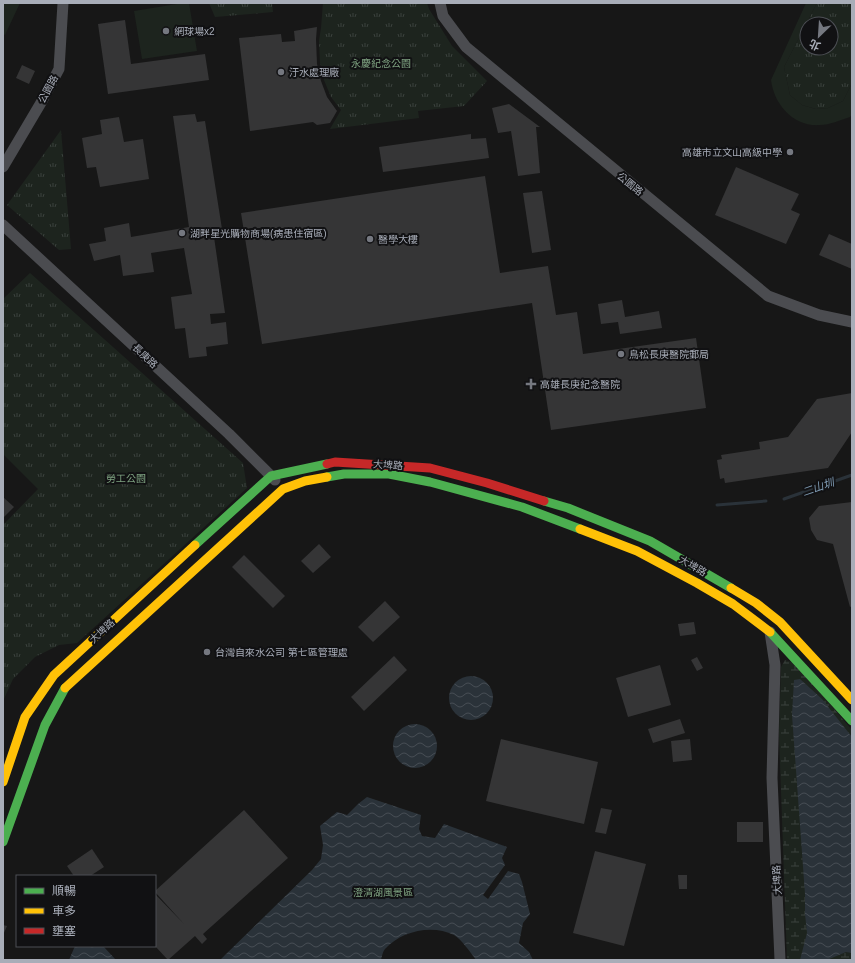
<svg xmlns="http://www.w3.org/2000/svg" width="855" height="963" font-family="Arial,'Noto Sans TC',sans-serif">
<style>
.grass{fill:url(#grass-tufts);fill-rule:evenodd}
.wetland{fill:url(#wetland-marsh)}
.garden{fill:#1d241e}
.water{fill:url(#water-waves)}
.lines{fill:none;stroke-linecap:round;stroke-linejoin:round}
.stream{stroke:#2a3239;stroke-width:3}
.building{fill:#353536}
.street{stroke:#4b4c50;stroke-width:11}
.fast{stroke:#4caf50;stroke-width:9}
.slow{stroke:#ffc107;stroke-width:9}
.jam{stroke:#c62828;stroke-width:9}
.poi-dot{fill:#757880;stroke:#111113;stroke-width:1.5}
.labels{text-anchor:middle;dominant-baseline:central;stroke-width:4;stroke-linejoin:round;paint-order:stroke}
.poi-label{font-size:10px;fill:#a8adb8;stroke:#111113;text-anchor:start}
.park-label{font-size:10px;fill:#7fa381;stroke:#111113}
.street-label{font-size:10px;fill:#a8adb8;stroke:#111113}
.water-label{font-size:11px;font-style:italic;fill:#7f9bb3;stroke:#111113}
</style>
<defs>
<pattern id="grass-tufts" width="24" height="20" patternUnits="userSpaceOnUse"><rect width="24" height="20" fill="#1d241e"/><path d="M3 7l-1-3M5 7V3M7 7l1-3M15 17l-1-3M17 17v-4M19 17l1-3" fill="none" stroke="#3b413d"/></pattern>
<pattern id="wetland-marsh" width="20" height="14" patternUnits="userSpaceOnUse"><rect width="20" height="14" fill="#1d241e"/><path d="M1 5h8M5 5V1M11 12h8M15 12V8" fill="none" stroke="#3b413d"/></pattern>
<pattern id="water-waves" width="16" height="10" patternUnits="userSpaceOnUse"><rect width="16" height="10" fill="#2a3239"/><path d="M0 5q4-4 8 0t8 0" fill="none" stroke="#464d54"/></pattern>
</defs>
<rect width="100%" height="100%" fill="#171717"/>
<g class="grass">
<polygon points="209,3 272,3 273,12 215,17"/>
<polygon points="323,3 427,3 429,9 452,46 487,81 464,106 418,111 419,118 330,129 341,110 331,97 324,80 320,63 319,41 321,28"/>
<path d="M817,3H852V83L843,101L828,108L816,109L802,105L790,95L784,67ZM807,24H831V48H807Z"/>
<polygon points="61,130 71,249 59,250 7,205"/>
<polygon points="30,273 243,463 247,488 77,643 59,645 35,657 13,679 3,701 3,525 38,489 3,454 3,299"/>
</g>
<polygon class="wetland" points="785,660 795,663 852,730 852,960 787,960 779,734 781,667"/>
<g class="garden">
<polygon points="3,3 20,3 5,35 3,34"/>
<polygon points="183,3 189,3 197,51 142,59 134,11"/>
<path d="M806,3H817L784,67L790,95L802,105L816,109L828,108L843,101L852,83V114L850,117C841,120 829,125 820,125C794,127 774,105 771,80Z"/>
</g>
<g class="water">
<circle cx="471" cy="698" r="22"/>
<polygon points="800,679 822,699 852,737 852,953 846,952 827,960 800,960 807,933 805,914 805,894 792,715 794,680"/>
<circle cx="415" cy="746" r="22"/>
<path d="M367,797L421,815L419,829L422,836L435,838L444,824L507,847L502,858L505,865L483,895L488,899L508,871L519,874L522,882L530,914L523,923L519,943L529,952L533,960H476C471,953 461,939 454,935C432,924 401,931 385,949C383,951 382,956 381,960H220L312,870L321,859L323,845L320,826L337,812L347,815L358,804Z"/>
<polygon points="75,946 103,946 116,960 69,960"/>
</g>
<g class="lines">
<g class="stream">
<polyline points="784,499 852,475"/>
<polyline points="717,505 766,501"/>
</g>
</g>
<g class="building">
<polygon points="125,20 131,64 205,54 209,80 108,94 98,24"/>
<polygon points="317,27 316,39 317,64 321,81 327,97 337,111 330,123 317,125 313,122 250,131 239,38 281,34 282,42 295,41 294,31"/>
<polygon points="22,65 35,71 29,84 16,78"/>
<polygon points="509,104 540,127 536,127 540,173 518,176 511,131 498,133 492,108"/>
<polygon points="195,114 197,122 205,121 222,229 213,230 225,313 210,314 211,324 226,322 228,344 206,347 207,356 189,358 185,328 175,329 171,297 192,294 184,248 151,253 154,272 123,276 120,255 94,261 89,244 106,241 104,228 129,223 131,237 189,227 173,116"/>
<polygon points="119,117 124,142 143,139 149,179 100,187 96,167 87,168 82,138 102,134 100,120"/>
<polygon points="471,134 471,139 486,138 489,158 383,172 379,147"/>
<polygon points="736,167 799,194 791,210 800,214 786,244 715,215"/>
<polygon points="485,176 500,273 548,266 556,315 577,312 583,354 696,338 706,408 551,430 532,303 262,344 241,213"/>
<polygon points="542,191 551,250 532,253 523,193"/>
<polygon points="829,234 852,244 852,269 819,255"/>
<polygon points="622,300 625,317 659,311 662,328 620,334 618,322 601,324 598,304"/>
<polygon points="852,393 852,432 828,468 725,483 724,478 720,479 717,460 722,459 721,455 760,449 759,442 788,437 817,399"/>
<polygon points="3,497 14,507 3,518"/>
<polygon points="852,502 852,606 850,607 833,544 817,540 811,530 809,518 819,506"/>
<polygon points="319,544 331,557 313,573 301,561"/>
<polygon points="244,555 285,596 273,608 232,567"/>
<polygon points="385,601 400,617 373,642 358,627"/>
<polygon points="694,622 696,634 680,636 678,624"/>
<polygon points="394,656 407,670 364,711 351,697"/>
<polygon points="697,657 703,668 697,671 691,660"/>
<polygon points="660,665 671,705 628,717 616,678"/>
<polygon points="680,719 685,733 653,743 648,729"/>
<polygon points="501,739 598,762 584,824 486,801"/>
<polygon points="690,739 692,760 673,762 671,741"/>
<polygon points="601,808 612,810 606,834 595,832"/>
<polygon points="244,810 288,858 203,934 207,939 202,944 195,936 168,960 155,946 155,894 184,924 155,892 155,891"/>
<rect x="737" y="822" width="26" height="20"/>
<polygon points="92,849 104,867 90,876 74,876 67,866"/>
<polygon points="595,851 646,864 624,946 573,933"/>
<polygon points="678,875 687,875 687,889 679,889"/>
<polygon points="3,925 7,926 3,935"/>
</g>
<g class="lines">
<g class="street">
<polyline points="440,3 443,16 466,47 768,296 819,315 852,322"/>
<polyline points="3,167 42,101 59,69 63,3"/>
<polyline points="3,225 229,434 275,480"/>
<polyline points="770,632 775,665 772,778 780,960"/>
</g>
<g class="fast">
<polyline points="327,477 344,474 389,474 430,482 522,507 580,529"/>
<polyline points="544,501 568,508 650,541 731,588"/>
<polyline points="195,545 271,476 327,464"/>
<polyline points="770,632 852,721"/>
<polyline points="3,842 45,725 65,688"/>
</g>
<g class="slow">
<polyline points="580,529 637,551 697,583 733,604 770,632"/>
<polyline points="731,588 756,603 780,622 852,700"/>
<polyline points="65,688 283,489 305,481 327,477"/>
<polyline points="3,782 25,717 54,675 195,545"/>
</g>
<polyline class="jam" points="327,464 335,462 430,468 487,483 544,501"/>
</g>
<g class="poi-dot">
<circle cx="166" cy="31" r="4"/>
<circle cx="281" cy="72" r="4"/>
<circle cx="790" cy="152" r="4"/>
<circle cx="182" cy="233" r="4"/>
<circle cx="370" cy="239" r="4"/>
<circle cx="621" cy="354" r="4"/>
<path d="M529 378h4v4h4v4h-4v4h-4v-4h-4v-4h4z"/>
<circle cx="207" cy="652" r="4"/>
</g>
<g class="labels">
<g class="poi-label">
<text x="174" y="31">網球場x2</text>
<text x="289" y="72">汙水處理廠</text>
<text x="782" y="152" text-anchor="end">高雄市立文山高級中學</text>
<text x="190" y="233">湖畔星光購物商場(病患住宿區)</text>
<text x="378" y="239">醫學大樓</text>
<text x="629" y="354">鳥松長庚醫院郵局</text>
<text x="540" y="384">高雄長庚紀念醫院</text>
<text x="215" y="652">台灣自來水公司 第七區管理處</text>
</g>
<g class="park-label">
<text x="381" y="63">永慶紀念公園</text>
<text x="126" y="478">勞工公園</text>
<text x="383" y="892">澄清湖風景區</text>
</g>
<g class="street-label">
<text transform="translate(48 89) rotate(-62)">公園路</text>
<text transform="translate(630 184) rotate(39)">公園路</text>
<text transform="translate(145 356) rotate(43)">長庚路</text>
<text transform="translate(388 465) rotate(4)">大埤路</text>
<text transform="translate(693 566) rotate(30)">大埤路</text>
<text transform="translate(102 631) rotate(-43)">大埤路</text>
<text transform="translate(777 880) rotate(-93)">大埤路</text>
</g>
<g class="water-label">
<text transform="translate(818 487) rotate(-19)">二山圳</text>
</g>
</g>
<rect width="855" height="963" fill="none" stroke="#a8adb8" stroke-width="8"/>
<rect x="16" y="875" width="140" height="72" fill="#111113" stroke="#4d4f55"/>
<rect x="24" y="888" width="20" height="6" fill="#4caf50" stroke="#4d4f55"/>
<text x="52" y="895" font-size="12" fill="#a8adb8">順暢</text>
<rect x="24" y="908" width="20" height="6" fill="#ffc107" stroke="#4d4f55"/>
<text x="52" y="915" font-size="12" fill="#a8adb8">車多</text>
<rect x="24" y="928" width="20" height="6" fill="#c62828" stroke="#4d4f55"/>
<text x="52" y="935" font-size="12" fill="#a8adb8">壅塞</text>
<g transform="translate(819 36) rotate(205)"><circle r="19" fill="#111113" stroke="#4d4f55"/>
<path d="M0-3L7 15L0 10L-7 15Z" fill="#757880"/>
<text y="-6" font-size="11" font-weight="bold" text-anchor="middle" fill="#a8adb8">北</text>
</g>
</svg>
